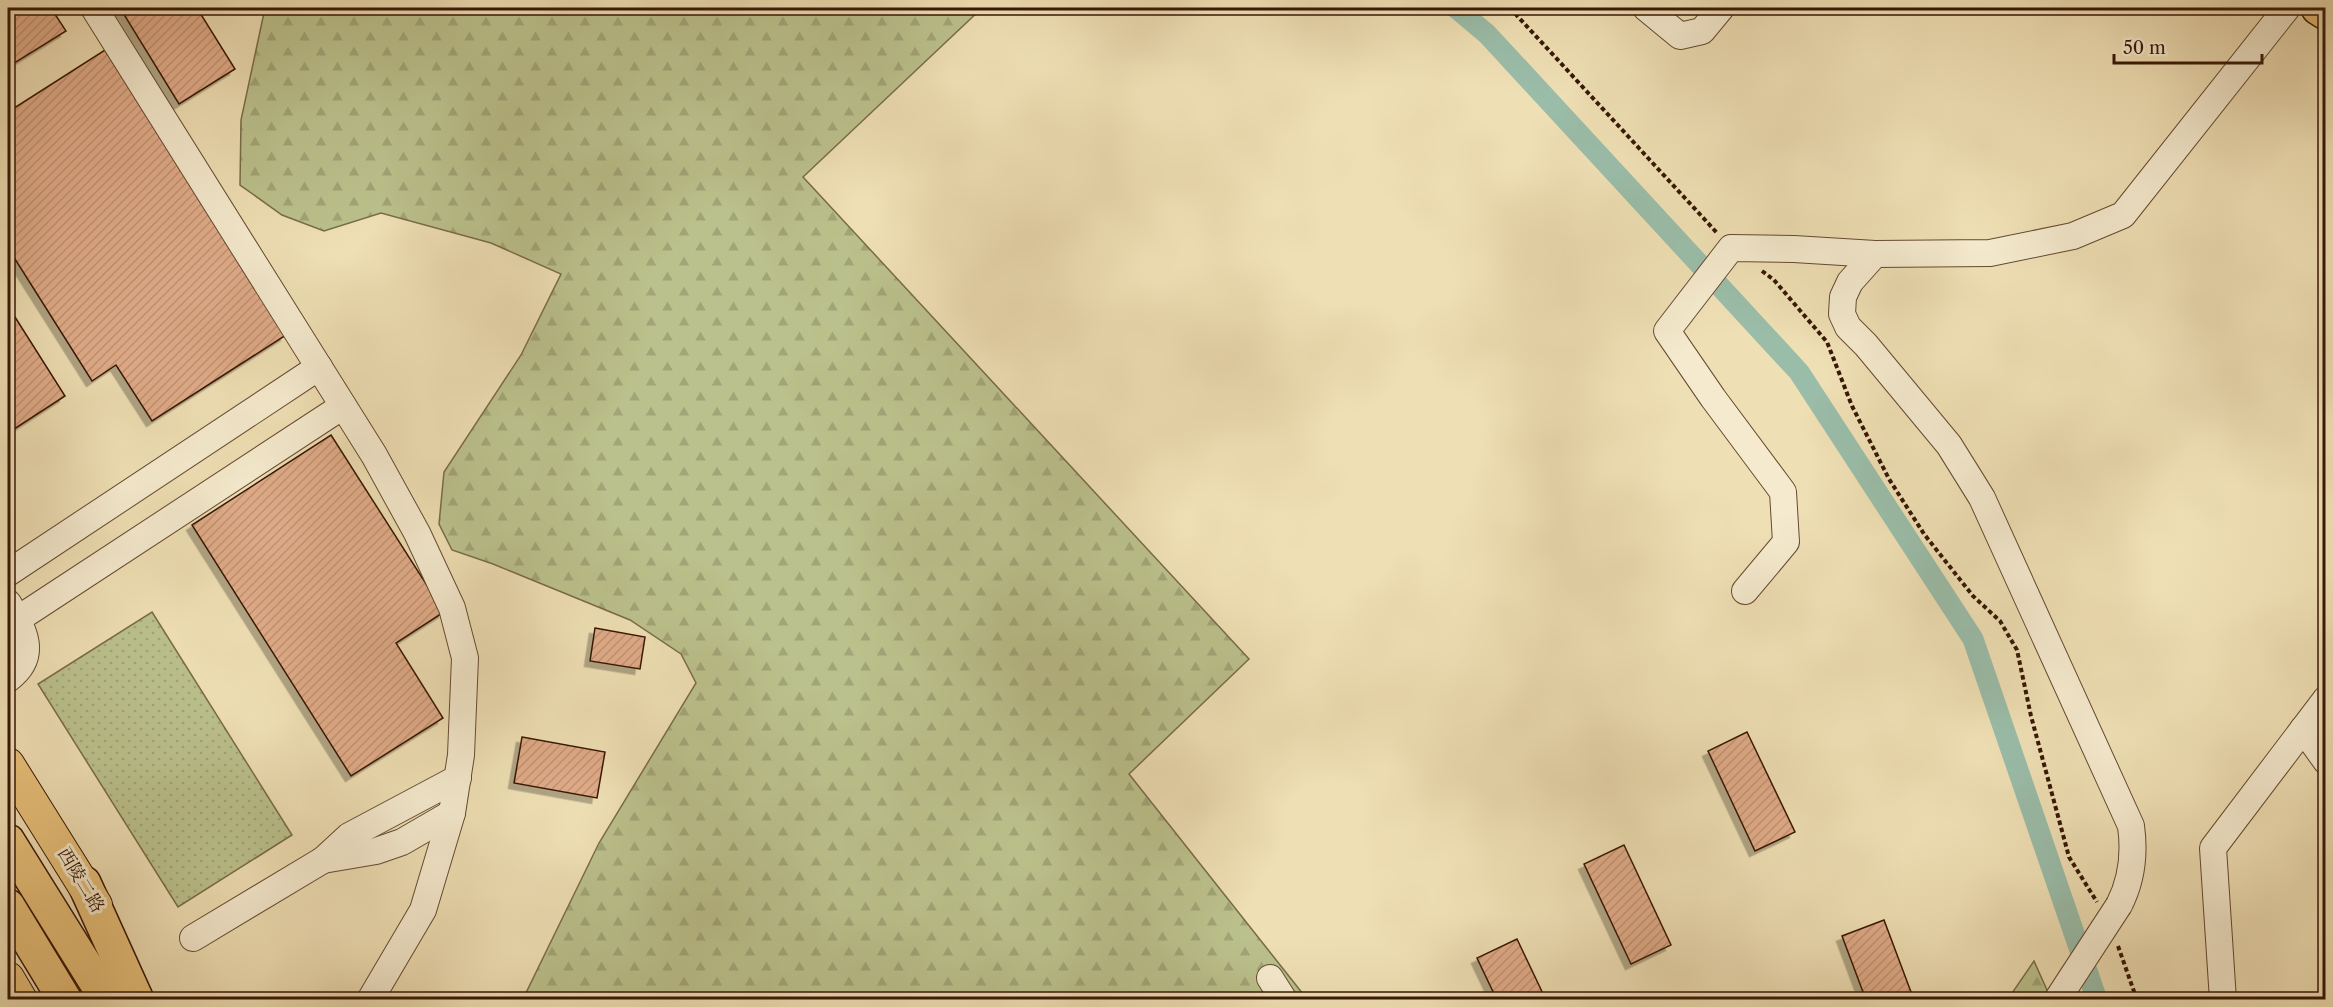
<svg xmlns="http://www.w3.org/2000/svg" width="2333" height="1007" font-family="'Libre Caslon Text','Noto Serif SC',serif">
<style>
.grass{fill:url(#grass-dots);stroke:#796c48;stroke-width:1.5}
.forest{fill:url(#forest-firs);stroke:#796c48;stroke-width:1.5}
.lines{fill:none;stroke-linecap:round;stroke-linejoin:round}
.canal{stroke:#9abda9;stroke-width:21}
.building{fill:url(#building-hatch);stroke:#371705;stroke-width:1.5;filter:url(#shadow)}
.minor-casing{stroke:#654931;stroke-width:28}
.major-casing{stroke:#371705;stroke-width:34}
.highway-casing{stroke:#371705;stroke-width:36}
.path{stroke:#371705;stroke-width:4;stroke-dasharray:4.5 3;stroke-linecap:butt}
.minor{stroke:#f5eace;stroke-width:26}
.major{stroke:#e8c07a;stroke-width:32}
.highway{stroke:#e8c07a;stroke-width:33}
.minor-bridge-casing{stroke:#654931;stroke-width:28;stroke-linecap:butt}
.minor-bridge{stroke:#f5eace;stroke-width:26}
.labels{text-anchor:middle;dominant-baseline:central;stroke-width:6;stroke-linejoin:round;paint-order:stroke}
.street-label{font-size:18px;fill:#371705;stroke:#f5eace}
</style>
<defs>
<pattern id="grass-dots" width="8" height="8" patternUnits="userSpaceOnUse" patternTransform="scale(1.5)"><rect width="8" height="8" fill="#bbc18c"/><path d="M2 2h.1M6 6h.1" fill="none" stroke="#a1a577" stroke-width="1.8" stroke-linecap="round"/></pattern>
<pattern id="forest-firs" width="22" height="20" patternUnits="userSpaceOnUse" patternTransform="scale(1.5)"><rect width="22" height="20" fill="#bbc18c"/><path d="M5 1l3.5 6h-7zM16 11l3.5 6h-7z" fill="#a1a577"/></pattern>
<pattern id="building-hatch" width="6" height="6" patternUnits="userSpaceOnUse" patternTransform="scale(1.5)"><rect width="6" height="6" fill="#e0ab88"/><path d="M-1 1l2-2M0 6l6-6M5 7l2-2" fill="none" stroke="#c19274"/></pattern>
<filter id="shadow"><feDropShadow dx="-5.5" dy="5.5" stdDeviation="0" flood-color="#0004"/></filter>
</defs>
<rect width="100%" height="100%" fill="#efdfb4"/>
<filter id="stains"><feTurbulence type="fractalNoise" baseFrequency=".00333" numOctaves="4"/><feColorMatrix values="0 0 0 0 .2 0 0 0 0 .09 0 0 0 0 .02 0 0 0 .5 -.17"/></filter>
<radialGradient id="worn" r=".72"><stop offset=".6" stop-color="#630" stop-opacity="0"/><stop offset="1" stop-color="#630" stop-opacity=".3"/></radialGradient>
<polygon class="grass" points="152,612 292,835 178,907 38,684"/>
<g class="forest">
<polygon points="265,8 982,8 803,177 1249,659 1129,774 1307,999 523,999 599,843 696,683 681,654 630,620 493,564 452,550 439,524 444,472 521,355 561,274 491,243 381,213 324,231 282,215 240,185 241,120"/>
<polygon points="2034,961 2051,999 2008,999"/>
</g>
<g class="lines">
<polyline class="canal" points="1456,8 1487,34 1799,372 1973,639 2097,1000"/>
</g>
<g class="building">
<polygon points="8,8 51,8 66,31 8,67"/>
<polygon points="120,8 197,8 235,69 179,104"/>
<polygon points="105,50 286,335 152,421 116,365 92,381 8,248 8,112"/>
<polygon points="8,306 65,396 8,433"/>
<polygon points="331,435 444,612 396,643 443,718 351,776 192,525"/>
<polygon points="595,628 645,637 640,669 590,661"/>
<polygon points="1747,732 1795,832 1755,851 1708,751"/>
<polygon points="522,737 605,752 597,798 514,783"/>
<polygon points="1624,845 1671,945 1631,964 1584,864"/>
<polygon points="1884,920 1914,1000 1866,1000 1842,936"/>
<polygon points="1517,939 1546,1000 1497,1000 1477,958"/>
</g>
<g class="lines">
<g class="minor-casing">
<g id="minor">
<polyline points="94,8 374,455 417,533 452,608 465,658 461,755 452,813 423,910 370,1000"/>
<polyline points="1646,8 1680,36 1702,31 1721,8"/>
<path d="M1875,254L1850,282L1843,297L1842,314L1848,327L1866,345L1949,445L1982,498L2131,826C2135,855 2132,880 2119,905"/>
<polyline points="8,573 319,367"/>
<polyline points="1745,591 1786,542 1783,492 1713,398 1667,331 1731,248 1794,249 1875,254 1990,253 2073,236 2123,215 2287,8"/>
<path d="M8,603C24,630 39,656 8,679"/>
<polyline points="18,619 343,406"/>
<polyline points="2303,729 2326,761"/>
<polyline points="323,860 376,851 402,842 452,813"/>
<polyline points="193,938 323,860 349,836 458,778"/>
<polyline points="1270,978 1284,1000"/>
<polyline points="2223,1000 2213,848 2326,699"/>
</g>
</g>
<g class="major-casing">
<g id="major">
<polyline points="8,764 96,905"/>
<polyline points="8,978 21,1000"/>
</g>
</g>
<g class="highway-casing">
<g id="highway">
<polyline points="2318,8 2326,13"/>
<polyline points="8,841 107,1000"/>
<polyline points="84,883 137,1000"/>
<polyline points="8,906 65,1000"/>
</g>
</g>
<g class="path">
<polyline points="1510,8 1718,234"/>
<polyline points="1762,271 1774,280 1827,342 1852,406 1889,479 1924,534 1973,596 2000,621 2017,650 2031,716 2069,857 2097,902"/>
<polyline points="2118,946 2137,1000"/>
</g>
<use href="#minor" class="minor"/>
<use href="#major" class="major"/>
<use href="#highway" class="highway"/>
<g class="minor-bridge-casing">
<polyline id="minor-bridge" points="2057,1000 2119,905"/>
</g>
<use href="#minor-bridge" class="minor-bridge"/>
</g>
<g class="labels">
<g class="street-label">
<text transform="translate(81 880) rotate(59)">西陵二路</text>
</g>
</g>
<rect width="2333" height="1007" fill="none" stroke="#efdfb4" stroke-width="30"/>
<rect x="9" y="9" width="2315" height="989" fill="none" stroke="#371705" stroke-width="3"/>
<rect x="15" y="15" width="2303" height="977" fill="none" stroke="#371705" stroke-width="1.5"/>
<path d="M2114 54v9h148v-9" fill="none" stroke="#371705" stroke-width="3"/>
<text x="2123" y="54" font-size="18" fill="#371705" stroke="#f5eace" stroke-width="4.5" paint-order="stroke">50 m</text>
<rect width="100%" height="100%" filter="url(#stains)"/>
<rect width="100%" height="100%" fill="url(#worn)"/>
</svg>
